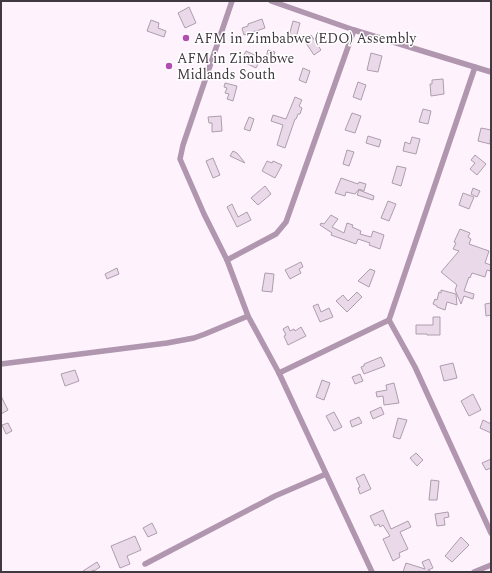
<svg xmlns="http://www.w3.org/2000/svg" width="492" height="573" font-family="Spectral,serif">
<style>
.building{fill:#ead9e9;stroke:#ae9dad}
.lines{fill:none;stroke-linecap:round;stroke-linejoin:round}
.minor{stroke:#b096af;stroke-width:5.5}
.poi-dot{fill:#b24db1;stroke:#fff;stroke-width:1.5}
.labels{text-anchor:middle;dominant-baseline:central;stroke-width:3;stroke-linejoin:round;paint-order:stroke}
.poi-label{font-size:14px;fill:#403940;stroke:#fff;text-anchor:start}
</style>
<rect width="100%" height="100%" fill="#fef3fd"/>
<g class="building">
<polygon points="189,7 196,23 185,28 178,13"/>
<polygon points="262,19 265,28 244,35 242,28 248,26 248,24"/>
<polygon points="151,20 159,23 158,28 166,31 164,37 147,31"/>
<polygon points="293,21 300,23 296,38 289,36"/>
<polygon points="311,35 321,50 314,55 304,40"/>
<polygon points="268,50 275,52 271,63 265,61"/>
<polygon points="246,51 261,58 256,68 241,61"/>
<polygon points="371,53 382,56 378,72 367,70"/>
<polygon points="303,68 310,71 306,83 299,80"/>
<polygon points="443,79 444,94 431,96 430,84 432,84 432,80"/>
<polygon points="358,82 366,85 361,100 353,97"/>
<polygon points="225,83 237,86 233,101 227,99 229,94 225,93 227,88 224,87"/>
<polygon points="295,97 302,100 299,106 302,108 300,114 298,114 296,119 295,119 285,148 277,145 283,125 271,121 273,115 286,119"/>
<polygon points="423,109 431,111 428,124 419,122"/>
<polygon points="352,113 361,116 355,133 345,130"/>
<polygon points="221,116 222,131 212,132 212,123 209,123 208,117"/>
<polygon points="249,117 254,119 250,131 244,129"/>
<polygon points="481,128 491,130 490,144 478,141"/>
<polygon points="368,136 381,140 379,147 366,143"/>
<polygon points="412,137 420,139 416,154 403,151 405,142 410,144"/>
<polygon points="347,150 354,152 349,166 343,164"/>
<polygon points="233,151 237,153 245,163 230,156"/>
<polygon points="475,155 486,164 477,175 470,169 475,163 471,160"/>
<polygon points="213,158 220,175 213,178 206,161"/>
<polygon points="267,161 272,163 273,161 282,165 275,178 262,171"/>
<polygon points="397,166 406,168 401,186 392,183"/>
<polygon points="341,178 358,184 359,182 366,184 364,191 359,189 355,194 346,192 345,196 335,193"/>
<polygon points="265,186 271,194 258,205 251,198"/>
<polygon points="473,188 480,191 477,197 471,194"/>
<polygon points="359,190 374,196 373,200 357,195"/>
<polygon points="463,193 474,197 469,209 459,205"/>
<polygon points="388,201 396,204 389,221 381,218"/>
<polygon points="232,204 238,217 247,212 251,220 237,227 227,207"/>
<polygon points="331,215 338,219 332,227 344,233 347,223 353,225 352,227 361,231 360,234 371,237 373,231 384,235 380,249 369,245 370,243 358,239 356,244 331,235 332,233 320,225 321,223 324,224"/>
<polygon points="460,229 470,233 468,237 471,239 469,244 489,251 485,263 491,265 490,271 487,270 485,277 472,273 470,278 469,277 464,291 474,294 473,299 464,296 461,304 455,290 457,285 441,272 459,251 453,249 456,243 454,242"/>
<polygon points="301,262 303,267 299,269 301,273 290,279 285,270"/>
<polygon points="117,268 119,274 107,279 105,274"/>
<polygon points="370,269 375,271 369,287 358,281"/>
<polygon points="265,273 274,274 272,292 262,291"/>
<polygon points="441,290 456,294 457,305 447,302 445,310 437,307 437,306 433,304 435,299 437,300 439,292 441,293"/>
<polygon points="357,292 362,297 347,312 336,301 343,295 348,301"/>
<polygon points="491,303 491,315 486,316 485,304"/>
<polygon points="318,304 321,312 329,308 333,317 320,322 313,306"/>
<polygon points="433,317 440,317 440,335 427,335 427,334 416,334 416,325 433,325"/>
<polygon points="288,326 290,331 294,329 295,331 301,327 306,336 288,345 284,336 286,335 283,329"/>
<polygon points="381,357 385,366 364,374 361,367 364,366 364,364"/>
<polygon points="453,363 457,378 444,381 440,366"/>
<polygon points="75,370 79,381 65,386 61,374"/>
<polygon points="360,374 363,381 355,384 352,377"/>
<polygon points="322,380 330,383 324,400 316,397"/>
<polygon points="394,383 399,403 384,405 383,396 377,397 376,392 387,390 386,385"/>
<polygon points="473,394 481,410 469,416 461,401"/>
<polygon points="1,396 8,410 1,414"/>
<polygon points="381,407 384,414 373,419 370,412"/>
<polygon points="334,412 342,427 334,431 326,416"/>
<polygon points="359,417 362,423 352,427 350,421"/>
<polygon points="398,418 407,420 400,439 393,437"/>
<polygon points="483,420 491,424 491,433 480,428"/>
<polygon points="8,423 12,431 6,434 2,425"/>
<polygon points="416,453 423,460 417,466 410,458"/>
<polygon points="491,459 491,468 486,470 482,463"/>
<polygon points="364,474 371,489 360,494 358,488 360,487 356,478"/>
<polygon points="431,480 439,481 437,500 429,500"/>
<polygon points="383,510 391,529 408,521 411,527 400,532 408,549 399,553 400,557 393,561 383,539 390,536 383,525 380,527 379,524 375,526 370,516"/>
<polygon points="448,512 449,517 444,518 445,525 437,526 435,514"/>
<polygon points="152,523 157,533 148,537 143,528"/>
<polygon points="135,536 141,550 127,556 130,564 120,568 111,546"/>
<polygon points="461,537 469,545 452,562 445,556"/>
<polygon points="429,559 433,568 428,570 432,572 403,572 406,563 425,569 422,562"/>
<polygon points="97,562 100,567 94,571 94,570 90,572 83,572 83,571"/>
</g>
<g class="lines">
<g class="minor">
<polyline points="232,1 183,145 180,159 204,214 227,260 248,316 279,373 372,572"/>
<polyline points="271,1 354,30 491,72"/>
<polyline points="475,67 389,320 415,367 491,533"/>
<polyline points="227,260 276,234 286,222 354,30"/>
<polyline points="1,364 167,343 194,338 205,334 248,316"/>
<polyline points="279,373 389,320"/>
<polyline points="145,564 275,496 326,474"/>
<polyline points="474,572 491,565"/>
</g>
</g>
<g class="poi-dot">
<circle cx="186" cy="38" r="4"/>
<circle cx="169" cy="66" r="4"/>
</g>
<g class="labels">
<g class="poi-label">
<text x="194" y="38">AFM in Zimbabwe (EDO) Assembly</text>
<text x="177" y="58">AFM in Zimbabwe<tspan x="177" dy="16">Midlands South</tspan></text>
</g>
</g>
<rect width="492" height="573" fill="none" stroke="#403940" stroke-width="4"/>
</svg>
